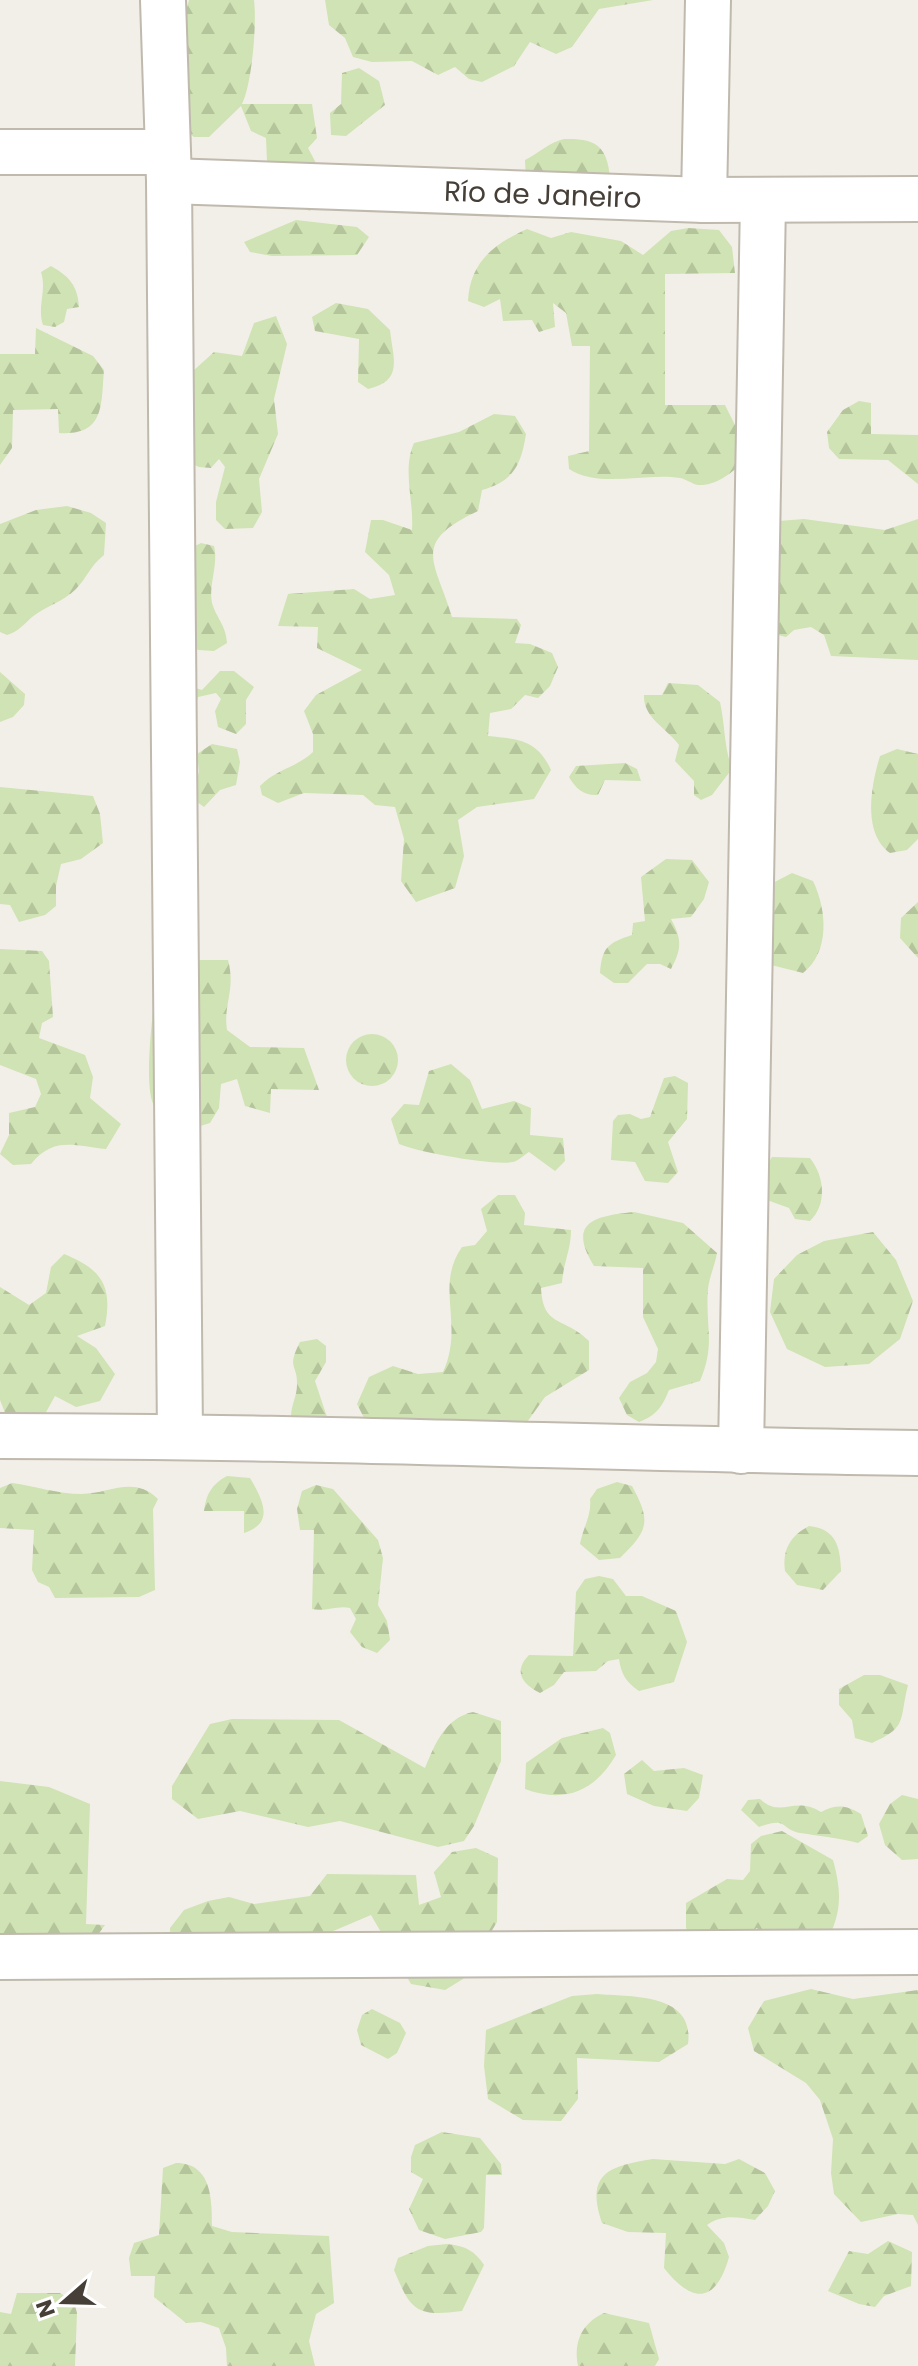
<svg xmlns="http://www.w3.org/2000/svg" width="918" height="2366" font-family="Poppins,sans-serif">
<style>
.forest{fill:url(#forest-firs)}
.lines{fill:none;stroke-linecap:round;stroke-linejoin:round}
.street-casing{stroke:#c0b9ae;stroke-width:48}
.street{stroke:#fff;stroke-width:44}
.labels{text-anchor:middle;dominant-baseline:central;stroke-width:6;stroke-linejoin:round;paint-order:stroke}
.street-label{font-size:28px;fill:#453f37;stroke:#fff}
</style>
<defs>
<pattern id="forest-firs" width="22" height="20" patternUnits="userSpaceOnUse" patternTransform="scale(2)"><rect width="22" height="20" fill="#d0e3b4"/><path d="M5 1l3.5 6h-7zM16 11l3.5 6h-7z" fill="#b4c49b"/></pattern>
</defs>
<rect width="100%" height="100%" fill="#f2efe8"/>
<g class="forest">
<path d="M189,0H254C257,23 252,84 242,104H312L317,138L308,148C324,177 326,182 310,211L292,204L268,187L266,138L251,131L241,106L209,137H194L181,128L182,26Z"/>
<polygon points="325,0 653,0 599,9 572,47 556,54 530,42 514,66 482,82 469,79 455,67 438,75 412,61 372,62 353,57 345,38 329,25"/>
<polygon points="359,68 379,81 385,105 346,136 331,135 330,113 341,104 342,73"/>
<path d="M564,139C596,138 607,146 610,177L526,185L525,160C539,153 550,142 564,139Z"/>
<polygon points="296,220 357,227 369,237 357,255 272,256 250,252 244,242"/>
<path d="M688,228L719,230L732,247L735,273L665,274V405H725L738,431L742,464C729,474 716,486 698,485C692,484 686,479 680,478C646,472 600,489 569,469L568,456L589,451L590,346H572L566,313L553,303L555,327L539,332L532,320L503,321L500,299L484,307L468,301C470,262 494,244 527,229L551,238L571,232L621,241L643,255L671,231Z"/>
<path d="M51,266C69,276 78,286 79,307L67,309L64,322L55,327L43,325C37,306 47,291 41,272Z"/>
<path d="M336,303L368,309L390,330C393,359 404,381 368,389L358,382L359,339L315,331L312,317Z"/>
<polygon points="276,316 287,344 274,399 278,434 259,479 262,512 253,528 225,529 216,520 216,502 225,467 219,459 211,468 199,467 183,460 193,371 214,352 242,356 254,323"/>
<path d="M36,328L93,356L104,370C101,405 105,436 59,433L58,409L13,410L12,448L0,465V354H35Z"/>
<polygon points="859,401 871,403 871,434 918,435 918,484 888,460 839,459 829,448 827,432 843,410"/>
<path d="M494,414L515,416L526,434C521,465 514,481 482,490L478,511C410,543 435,560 452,617L517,619L521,625L515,643L530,644L552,653L558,667L550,686L538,698L525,695L511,709L490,713L488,736C518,739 537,739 551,770L534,799L477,807L458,820L464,856L455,888L416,902L401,881L404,839L395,807L375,805L363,795L304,793L278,803L262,795L260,786C276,769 296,768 313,752V734L304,711L316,695L362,670L317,648L318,627L278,626L288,594L354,589L370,599L395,595L389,575L365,552L371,520H383L412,530C414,500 402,470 414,443L459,432Z"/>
<path d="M67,506L91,513L106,523L104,555C89,567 87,578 76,589C63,602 46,606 32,617C23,625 19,631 7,635L0,632V524L36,510Z"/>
<polygon points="804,519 885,530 918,519 918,660 831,656 824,635 811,627 794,630 786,637 757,630 766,522"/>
<path d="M201,543L214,546C219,566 207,587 213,606C218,620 226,626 227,643L214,651L198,650L185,637L194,602L195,587L188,572L191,548Z"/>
<polygon points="220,671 234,671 254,687 246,700 246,724 236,734 218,727 215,711 221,699 216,693 198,697 194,712 186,685 202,690"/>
<polygon points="0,672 25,694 24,705 13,717 0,722"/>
<path d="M668,683L698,685L720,702C725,725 724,747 732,769L712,795L701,800L694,795V781L675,761L679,745C666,727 643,718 644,695H662Z"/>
<polygon points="212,744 237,749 240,762 236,785 220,790 204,807 193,799 199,771 197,754"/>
<path d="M897,749L918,754V839L907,850L890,853C862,833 871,785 880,756Z"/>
<path d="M625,763L637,769L641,781L605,780L598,795C584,796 576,789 569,777L576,766Z"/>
<polygon points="0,787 93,796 100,814 103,843 81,859 61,864 56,886 56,906 45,915 19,922 10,905 0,904"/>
<path d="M666,859L692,860L709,882L704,899L691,917L671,919C682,939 682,949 671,969L660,964H647L628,983H614L600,973C602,947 608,943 632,935L633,923L645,921L641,877Z"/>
<path d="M792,873L813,881C827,910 830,952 803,973L771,965L767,886Z"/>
<polygon points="918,902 918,958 900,938 901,918"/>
<path d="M0,949L42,951L49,961L53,1017L42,1023L39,1038L85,1055L93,1077L90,1098L121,1124L106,1149C74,1146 54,1136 31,1164L13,1165L0,1154L9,1135V1113L35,1107L41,1094L36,1079L0,1065Z"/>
<path d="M161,960H228C236,990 223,1004 227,1030L250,1047L304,1048L319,1090L271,1089L270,1113L245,1106L237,1079L221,1084L219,1108L210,1123L194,1128C183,1122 163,1116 155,1107C141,1090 155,986 161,960Z"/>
<circle cx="372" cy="1060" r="26"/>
<path d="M451,1064L470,1080L482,1109L514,1101L531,1108L530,1135L563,1138L565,1161L555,1171L529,1152C524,1155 518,1161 513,1162C494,1166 417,1152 399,1144L391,1119L404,1104L419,1105L429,1071Z"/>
<polygon points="675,1076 688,1083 687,1119 668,1142 678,1172 668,1183 645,1181 635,1162 611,1160 613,1121 618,1115 630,1114 641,1119 650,1117 664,1078"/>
<path d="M772,1157L810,1158C825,1177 827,1205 810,1221L795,1219L789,1208L767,1200L764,1170Z"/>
<path d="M498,1195H515L525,1213L524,1225L571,1230C571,1250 563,1264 562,1283L541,1288C543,1328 564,1316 589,1341V1370L545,1397L510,1446L369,1428L357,1404L369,1377L393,1366L418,1374L443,1372C465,1324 434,1287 462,1247L475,1245L487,1231L481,1209Z"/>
<path d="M634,1212L683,1223L717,1253C715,1265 709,1278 708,1289C705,1326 716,1344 700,1381L669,1390C662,1407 657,1415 639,1422L627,1415L619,1398L630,1382L647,1373L656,1362L658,1349L643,1317V1268L594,1266C567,1222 594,1216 634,1212Z"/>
<polygon points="873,1232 896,1260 913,1301 900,1339 869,1364 825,1367 787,1349 770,1312 774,1279 797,1255 824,1241"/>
<path d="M64,1254C101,1269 113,1285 105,1326L77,1336L96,1348L115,1374L100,1401L76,1407L55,1396L45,1414L9,1423L0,1400V1287L29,1305L46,1293L51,1267Z"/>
<path d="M317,1339L326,1346V1362L315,1381L329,1423L313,1431L291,1417C291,1405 297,1396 297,1385C298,1364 286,1369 300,1342Z"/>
<path d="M227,1476L250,1478C263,1500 275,1523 244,1533V1511H204C206,1494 212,1484 227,1476Z"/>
<path d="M617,1482L632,1486C651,1521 649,1530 620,1558L599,1560L580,1544C583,1528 592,1514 590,1499L597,1489Z"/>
<path d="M12,1483C34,1486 59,1494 81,1494C110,1494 133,1475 158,1499L153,1509L155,1590L139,1597L55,1598L49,1587L38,1582L32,1570L34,1530L0,1528V1488Z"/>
<path d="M316,1485L333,1489L378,1540L383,1558L378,1605L387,1621L390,1640L377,1653L362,1647L350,1632L356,1619L350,1608C337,1605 326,1612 312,1609L314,1530H300L297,1509L302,1491Z"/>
<path d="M809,1526C836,1529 840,1546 841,1571L823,1590L797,1585L785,1571C782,1550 790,1536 809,1526Z"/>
<path d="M599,1576L613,1579L626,1596H642L676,1611L687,1642L674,1682L639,1691C626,1682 621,1674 619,1659L608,1661L596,1671L564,1672L554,1685L540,1693C522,1684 513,1671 529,1655L573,1656L576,1592L585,1579Z"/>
<path d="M864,1675H880L908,1685C899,1721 908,1727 872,1743L855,1738L852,1720L839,1705V1689Z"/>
<path d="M473,1712L501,1721V1761L474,1826L464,1841L438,1847L340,1821L308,1827L240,1811L198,1819L172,1799V1786L210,1724L232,1719L339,1720L425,1768C435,1744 445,1718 473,1712Z"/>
<path d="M603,1728L610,1733L616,1755C595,1791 565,1804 525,1789L526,1763L562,1738Z"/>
<polygon points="642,1760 654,1771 684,1768 703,1775 699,1798 687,1811 654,1806 627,1794 624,1774"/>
<polygon points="0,1781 49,1787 90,1804 86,1924 105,1925 97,1936 0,1951"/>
<polygon points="902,1795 918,1799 918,1859 902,1860 885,1845 879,1824 890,1804"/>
<path d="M760,1799C781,1819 794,1795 821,1812C837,1804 846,1805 861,1814L868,1836L858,1843C839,1838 820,1836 800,1833C780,1829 788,1816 759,1827L741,1810L748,1800Z"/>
<path d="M782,1831L833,1860C842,1893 842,1914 825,1944L777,1936L756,1928L753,1941L693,1948L686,1928V1903L727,1879L743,1880L750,1871L751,1844L761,1836Z"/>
<polygon points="476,1848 498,1858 497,1922 463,1979 445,1990 411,1984 371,1915 324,1935 171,1950 170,1928 184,1910 208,1901 229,1897 254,1904 310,1896 327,1874 416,1875 419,1905 441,1897 434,1872 452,1852"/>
<polygon points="811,1989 853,1999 918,1990 918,2225 913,2215 898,2214 861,2222 834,2194 831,2173 833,2139 820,2100 806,2083 754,2051 748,2028 764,2001"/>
<path d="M597,1994C632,1997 695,1993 688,2044L659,2062L577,2058L578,2099L561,2121L523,2120L488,2099L484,2066L486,2030L572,1996Z"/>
<polygon points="372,2009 400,2023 406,2033 397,2053 388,2059 361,2045 357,2030 362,2015"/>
<polygon points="442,2132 480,2138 501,2164 502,2175 486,2175 484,2228 481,2232 445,2239 419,2230 409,2209 423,2179 411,2172 411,2157 415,2145"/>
<path d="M653,2159L725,2164L739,2159L765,2173L775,2191L768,2206L755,2220C737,2217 722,2214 707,2225L724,2243L729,2257C716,2304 692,2304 664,2268L666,2233L628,2232L602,2223C585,2173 609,2166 653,2159Z"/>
<path d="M176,2163C212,2163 212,2200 212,2226L232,2232L329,2236L334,2303L316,2314L309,2341L315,2366H227L226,2348L219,2328L201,2322L186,2323L154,2297L155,2276H131L129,2258L134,2243L159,2235L163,2168Z"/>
<polygon points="888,2241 912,2252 911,2286 884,2296 875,2307 859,2304 828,2291 849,2251 868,2254"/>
<path d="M447,2244C465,2246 474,2250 484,2265L462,2311C416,2317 411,2311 394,2270L398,2258L428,2246Z"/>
<polygon points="17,2293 60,2293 74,2302 77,2313 75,2366 0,2366 0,2312 11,2314"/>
<path d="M604,2313L649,2323L659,2359L655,2366H578C573,2342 582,2323 604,2313Z"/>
</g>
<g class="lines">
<g class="street-casing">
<g id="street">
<polyline points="163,0 169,181 180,1436"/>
<polyline points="0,152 166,152"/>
<path id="s1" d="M169,181L704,200L918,199"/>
<polyline points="704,200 708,0"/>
<path d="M0,1436C306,1436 612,1449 918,1453"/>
<polyline points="741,1451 763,201"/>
<polyline points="0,1957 918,1952"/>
</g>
</g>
<use href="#street" class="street"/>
</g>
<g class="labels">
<g class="street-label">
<text stroke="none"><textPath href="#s1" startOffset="374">Río de Janeiro</textPath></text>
</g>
</g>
<g transform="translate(64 2302) rotate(250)" stroke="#ffffff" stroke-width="6" paint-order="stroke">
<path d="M0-6L14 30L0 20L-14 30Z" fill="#453f37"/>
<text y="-12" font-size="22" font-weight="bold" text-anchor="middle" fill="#453f37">N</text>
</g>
</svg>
